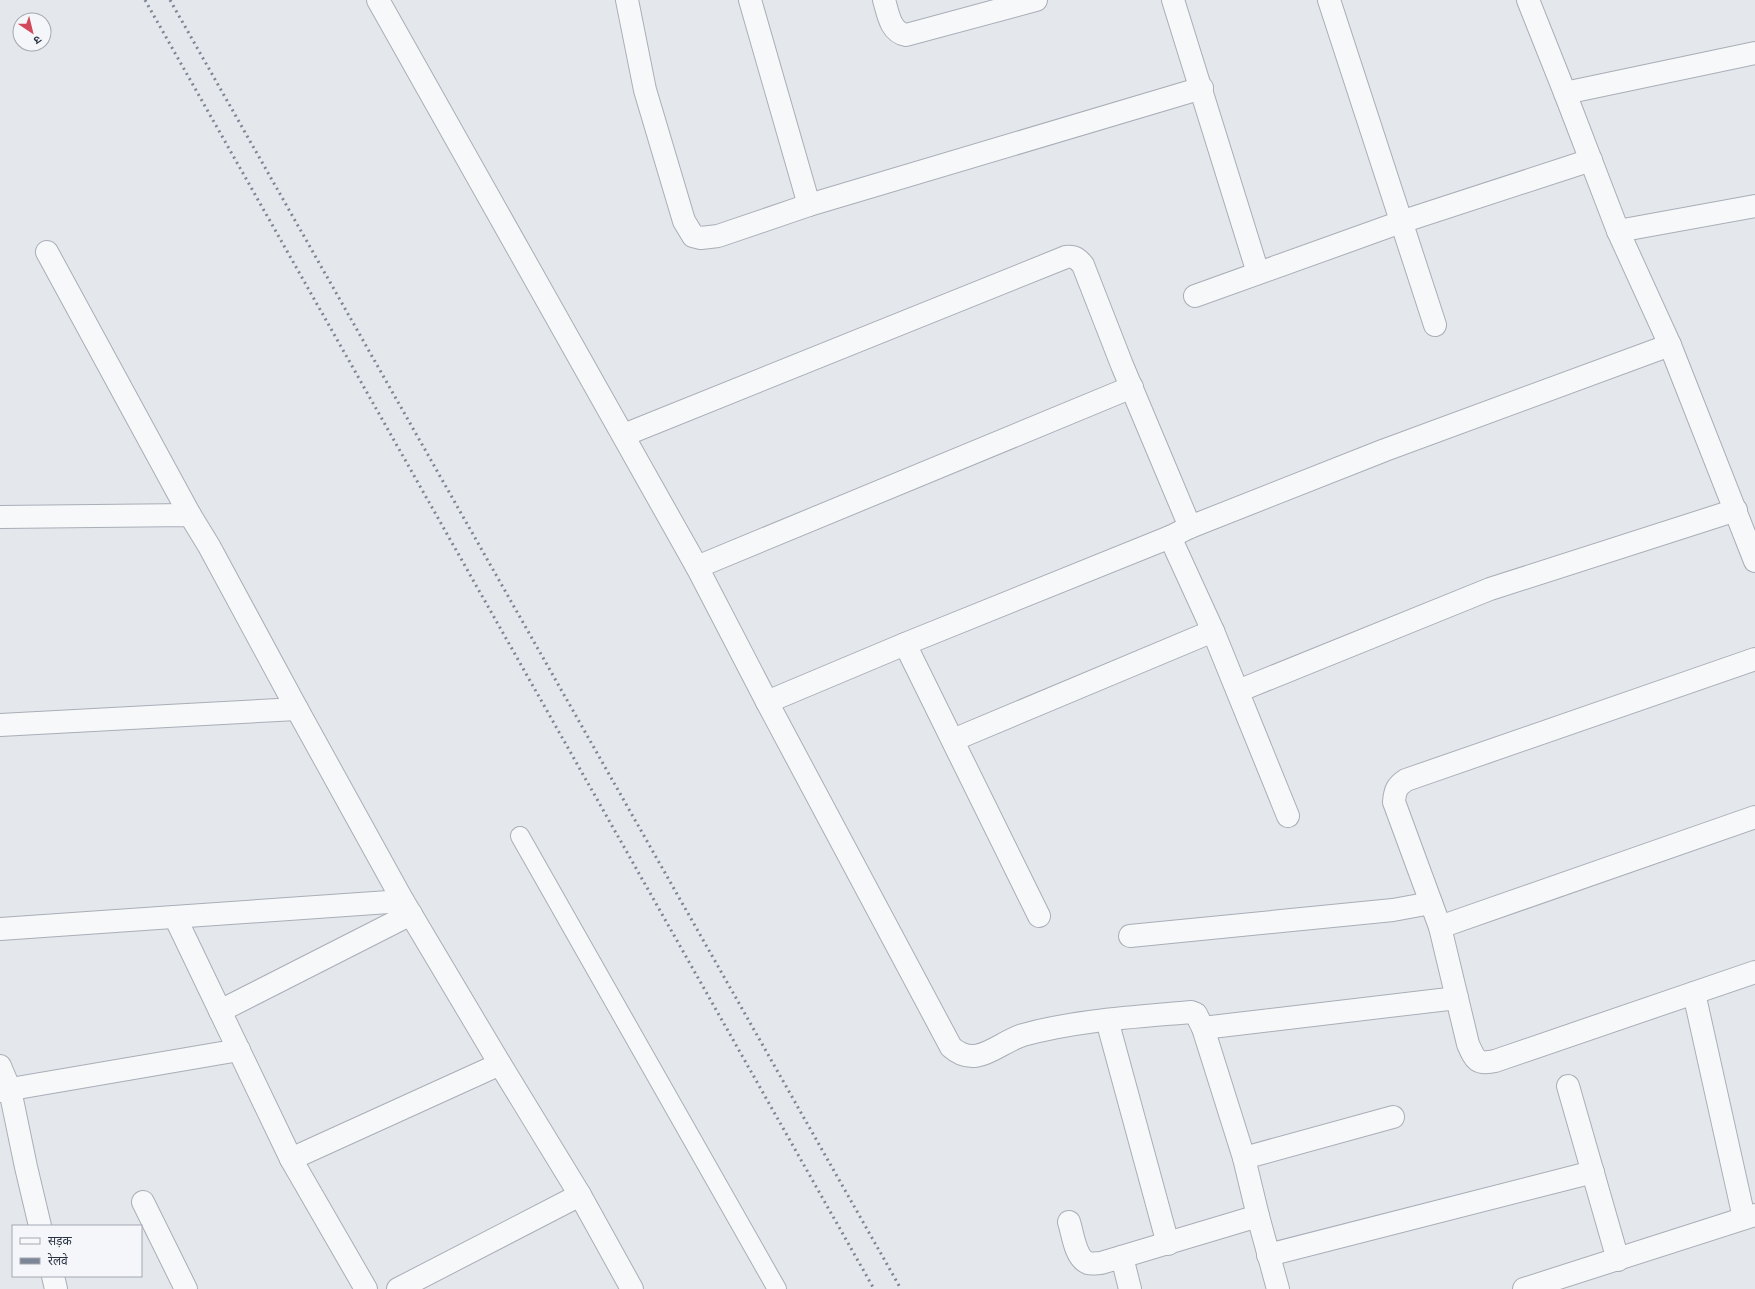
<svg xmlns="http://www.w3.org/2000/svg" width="1755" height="1289" font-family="'Public Sans','Noto Sans Devanagari',sans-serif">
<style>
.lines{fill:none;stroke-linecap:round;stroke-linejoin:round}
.lane-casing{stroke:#a9aeb7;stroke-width:20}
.street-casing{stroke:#a9aeb7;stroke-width:24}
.lane{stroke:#f7f8fa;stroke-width:18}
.street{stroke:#f7f8fa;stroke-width:22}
.rail{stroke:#7d8696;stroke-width:3;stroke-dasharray:2 4;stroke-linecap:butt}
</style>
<rect width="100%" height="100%" fill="#e4e7ec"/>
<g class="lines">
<g class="lane-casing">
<polyline id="lane" points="520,836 777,1289"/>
</g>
<g class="street-casing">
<g id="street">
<path d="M378,0L697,567L767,702L951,1047C977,1070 997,1043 1023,1035C1077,1020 1135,1017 1191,1012L1196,1014L1203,1028L1244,1158L1258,1216L1278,1289"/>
<polyline points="627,0 645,90 684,221 693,236 701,238 718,236 809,205 1202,88"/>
<polyline points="750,0 809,205"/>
<path d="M884,0C888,13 890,32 906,35L1036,0"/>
<polyline points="1173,0 1258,273"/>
<polyline points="1329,0 1435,325"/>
<polyline points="1528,0 1565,93 1618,231 1670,345 1755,561"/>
<polyline points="1565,93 1755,53"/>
<polyline points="1618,231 1755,206"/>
<polyline points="47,252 190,515"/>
<polyline points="1195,296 1401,222 1591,160"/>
<path d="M624,435L1066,257C1075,256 1078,259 1083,265L1122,365L1190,527"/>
<polyline points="0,517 190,515 209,546 297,709 403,901 500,1064 580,1195 632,1289"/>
<polyline points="1170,537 1213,631 1288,816"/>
<polyline points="697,567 1132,387"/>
<polyline points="905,644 1039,916"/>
<path d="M1755,659L1406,780C1397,786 1395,790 1394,802L1440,927L1468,1044C1475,1060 1477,1065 1495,1061L1755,972"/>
<polyline points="1238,691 1490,589 1736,510"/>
<polyline points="767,702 905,644 1170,537 1190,527 1385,450 1670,345"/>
<polyline points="0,725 297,709"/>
<polyline points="953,740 1213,631"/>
<polyline points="175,917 291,1159 366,1289"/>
<polyline points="1440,927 1755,817"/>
<polyline points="0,929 403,901"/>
<polyline points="1130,936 1393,910 1431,903"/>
<polyline points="1694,993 1744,1218"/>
<polyline points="220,1011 411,914"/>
<polyline points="1107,1020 1168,1244"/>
<polyline points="1203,1028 1457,998"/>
<polyline points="0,1066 10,1090 26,1167 40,1226"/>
<polyline points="1568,1086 1618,1260"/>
<polyline points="0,1091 239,1050"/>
<polyline points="1244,1158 1393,1117"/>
<polyline points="291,1159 500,1064"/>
<polyline points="143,1202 186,1289"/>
<path d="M1069,1222C1073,1234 1075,1258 1088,1263C1092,1264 1097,1263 1101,1263L1258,1216"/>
<polyline points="1268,1255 1593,1172"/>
<polyline points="1122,1257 1130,1289"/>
<polyline points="53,1276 56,1289"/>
<polyline points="398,1289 580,1195"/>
<polyline points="1524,1289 1755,1215"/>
</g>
</g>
<use href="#lane" class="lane"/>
<use href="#street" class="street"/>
<g class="rail">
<polyline points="145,0 874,1289"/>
<polyline points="170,0 901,1289"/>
</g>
</g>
<rect x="12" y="1225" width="130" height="52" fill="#f4f6f9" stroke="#a4a8b1"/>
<rect x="20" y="1238" width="20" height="6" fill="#f7f8fa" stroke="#a4a8b1"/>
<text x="48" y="1245" font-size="12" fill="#2b3445">सड़क</text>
<rect x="20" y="1258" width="20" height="6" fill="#7d8696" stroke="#a4a8b1"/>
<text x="48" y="1265" font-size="12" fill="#2b3445">रेलवे</text>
<g transform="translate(32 32) rotate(145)"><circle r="19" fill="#f4f6f9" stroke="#a4a8b1"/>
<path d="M0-3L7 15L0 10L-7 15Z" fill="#d1495b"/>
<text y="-6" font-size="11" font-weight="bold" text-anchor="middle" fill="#2b3445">उ</text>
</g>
</svg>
